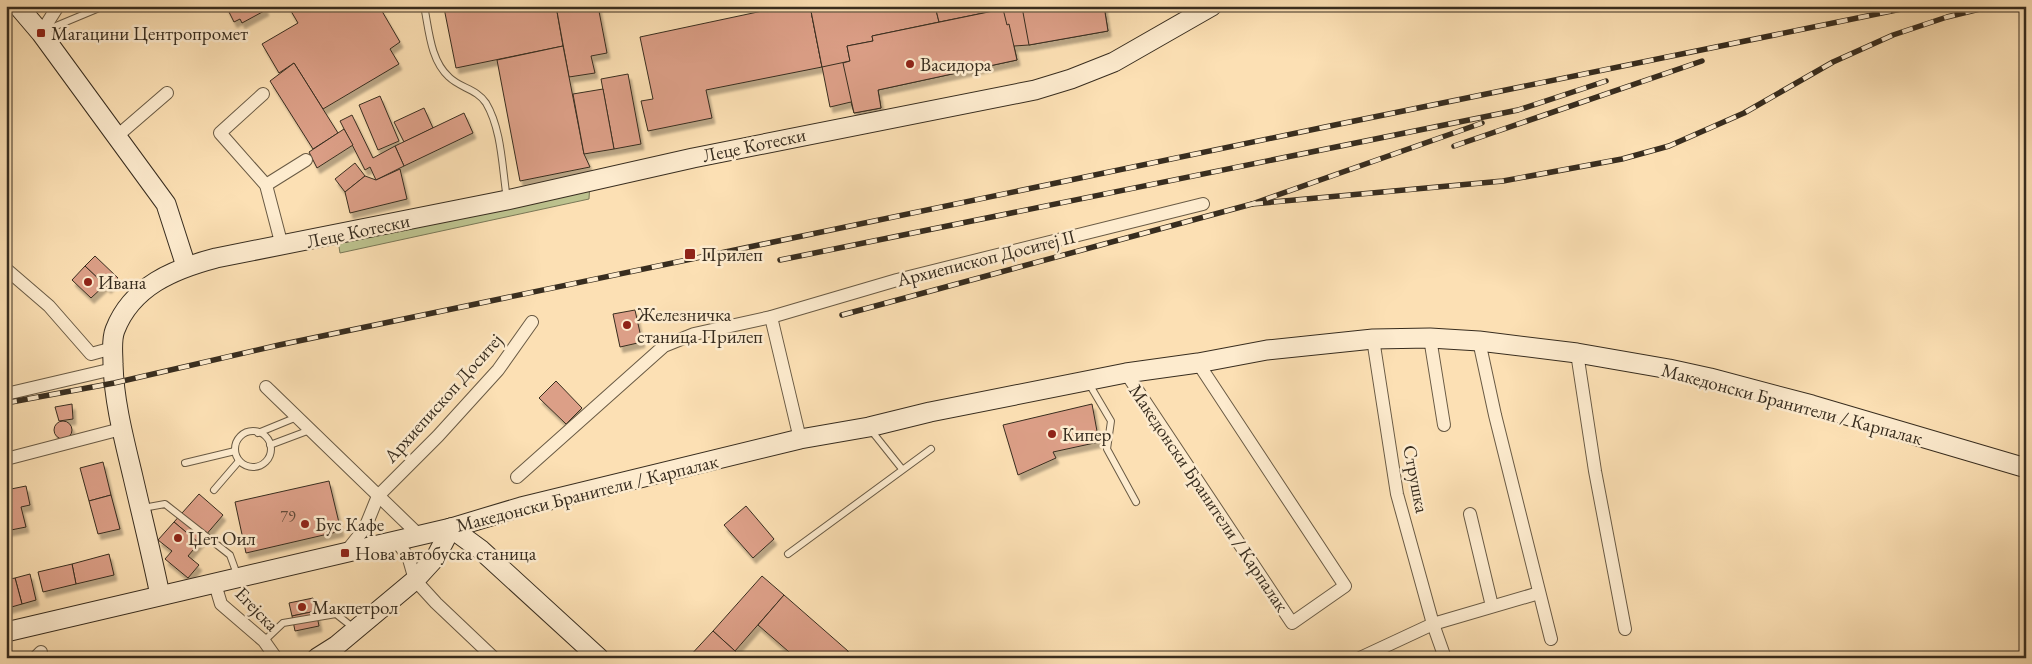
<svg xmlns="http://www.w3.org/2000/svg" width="2032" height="664" font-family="'EB Garamond',serif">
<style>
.green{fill:#bdc38f;stroke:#7a7857}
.building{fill:#dc9f87;stroke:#382d1f;filter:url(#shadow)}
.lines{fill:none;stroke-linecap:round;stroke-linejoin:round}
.lane-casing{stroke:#695a44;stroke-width:8}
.street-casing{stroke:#695a44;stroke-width:14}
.secondary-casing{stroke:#382d1f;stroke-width:21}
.lane{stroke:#fdebce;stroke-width:6}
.street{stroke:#fdebce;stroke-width:12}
.secondary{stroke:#fdebce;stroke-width:19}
.rail-casing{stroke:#382d1f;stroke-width:5.5}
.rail{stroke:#fdebce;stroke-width:4;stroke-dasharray:11;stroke-linecap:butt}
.poi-dot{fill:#8f2418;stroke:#fdebce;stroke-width:2}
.labels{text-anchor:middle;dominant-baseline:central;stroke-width:5;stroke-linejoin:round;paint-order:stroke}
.number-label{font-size:16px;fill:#614a39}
.poi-label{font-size:19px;fill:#382d1f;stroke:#fdebce;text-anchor:start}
.street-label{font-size:19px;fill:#382d1f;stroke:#fdebce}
</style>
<defs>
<filter id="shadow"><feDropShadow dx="3" dy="5.5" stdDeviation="1" flood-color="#0004"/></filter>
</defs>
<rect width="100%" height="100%" fill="#fce0b4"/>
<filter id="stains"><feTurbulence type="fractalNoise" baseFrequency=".004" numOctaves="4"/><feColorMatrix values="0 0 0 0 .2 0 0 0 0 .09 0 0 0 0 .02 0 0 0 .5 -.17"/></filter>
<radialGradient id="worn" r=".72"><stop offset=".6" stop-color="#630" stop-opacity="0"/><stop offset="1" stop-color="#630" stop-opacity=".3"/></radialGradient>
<polygon class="green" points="590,181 589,199 340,253 337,235"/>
<g class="building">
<polygon points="226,6 264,6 266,10 242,23 240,19 234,22"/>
<polygon points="288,6 379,6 400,42 390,49 399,64 323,109 294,63 279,73 262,44 298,23"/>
<polygon points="451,6 556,6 563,46 456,68 444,8"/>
<polygon points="556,6 598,6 607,53 591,56 595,73 569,77"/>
<polygon points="786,6 810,6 822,67 706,90 712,118 648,131 641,101 653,99 640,37"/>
<polygon points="810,6 921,6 921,8 935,6 939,22 1003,9 1003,6 1104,6 1108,31 1029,45 1014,46 1017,60 878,90 881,108 854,113 851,102 830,107"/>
<polygon points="810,6 921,6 921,8 935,6 939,22 872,36 873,41 847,46 850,61 822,67"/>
<polygon points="935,6 1003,6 1003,9 939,22"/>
<polygon points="1027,6 1104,6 1108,31 1029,45 1022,7"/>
<polygon points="1003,9 1007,25 1009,24 1017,60 878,90 881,108 854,113 843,63 850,61 847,46 873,41 872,36"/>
<polygon points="563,46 584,154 590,167 520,181 497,60"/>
<polygon points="294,63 338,133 313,149 270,81"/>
<polygon points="628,74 641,144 614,149 601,79"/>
<polygon points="603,89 614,149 584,154 573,94"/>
<polygon points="380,96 399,141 378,150 359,105"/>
<polygon points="424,108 433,128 404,142 394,122"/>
<polygon points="464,113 473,133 404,166 395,146"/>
<polygon points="352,115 373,158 395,146 404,166 376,180 370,167 365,170 340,121"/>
<polygon points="344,129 353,145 317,168 309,152"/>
<polygon points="355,163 365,176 345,192 335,179"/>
<polygon points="400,169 407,199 350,213 345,192 365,176 376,180"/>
<polygon points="95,256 118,278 108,288 85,266"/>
<polygon points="85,266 105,285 91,298 72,280"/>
<polygon points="635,310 642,342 620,347 613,314"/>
<polygon points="556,381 582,408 566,424 539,398"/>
<polygon points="72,404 73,419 59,421 55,407"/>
<polygon points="1092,404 1099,442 1053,452 1056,458 1018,475 1003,425"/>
<circle cx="63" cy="430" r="9"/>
<polygon points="103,462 111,495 89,501 80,468"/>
<polygon points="329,481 341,531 246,553 235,502"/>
<polygon points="26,486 30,505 21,507 26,527 6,531 6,490"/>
<polygon points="199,494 223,515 199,543 174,522"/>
<polygon points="111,495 120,529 98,534 89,501"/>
<polygon points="746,506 774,539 753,558 724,525"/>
<polygon points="174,522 199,543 188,556 199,565 188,578 165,559 172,551 158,540"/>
<polygon points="109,554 114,575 76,584 72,564"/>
<polygon points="72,564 76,584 43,592 38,572"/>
<polygon points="30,574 36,600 22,604 15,578"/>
<polygon points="762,576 784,595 735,651 713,631"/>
<polygon points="15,578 22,604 8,608 6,580"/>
<polygon points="784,595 848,651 841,658 796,658 758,625"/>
<polygon points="313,598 316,611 292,616 289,603"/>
<polygon points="316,611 319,626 295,631 292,616"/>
<polygon points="713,631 735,651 742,658 688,658"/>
<polygon points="848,651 855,658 841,658"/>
</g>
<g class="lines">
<g class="lane-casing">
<g id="lane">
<path d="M424,6C429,29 430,60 449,77C460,88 477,89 486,103C502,130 502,168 507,199"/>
<polyline points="44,31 104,6"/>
<polyline points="1088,382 1111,421 1107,449 1136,502"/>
<polyline points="870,429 902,469"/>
<circle cx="253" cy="449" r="18"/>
<polyline points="258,433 297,417"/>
<polyline points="270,445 310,430"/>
<polyline points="185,463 235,451"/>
<polyline points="214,490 239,461"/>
<polyline points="143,508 165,504 230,555 238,577"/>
<polyline points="788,554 931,449"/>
<polyline points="264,641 283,623 336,614 355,629"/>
</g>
</g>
<g class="street-casing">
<g id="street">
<polyline points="41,33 58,6"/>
<polyline points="263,94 220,133 266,185 282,246"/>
<polyline points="116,137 167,93"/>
<polyline points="266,185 306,160"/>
<polyline points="6,269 49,306 91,354 113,348"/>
<polyline points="771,317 800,439"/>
<polyline points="1430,338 1444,425"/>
<polyline points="1373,339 1397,494 1433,624 1445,658"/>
<polyline points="1479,341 1495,415 1551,639"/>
<polyline points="1577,353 1595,471 1625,629"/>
<polyline points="1126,373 1292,623 1345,586 1198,363"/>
<polyline points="266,387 420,536"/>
<polyline points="6,394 113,369"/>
<polyline points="6,459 121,429"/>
<polyline points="517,477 664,346 694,334 771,317 897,280 1203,204"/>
<polyline points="1470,514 1492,606"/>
<polyline points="397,541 409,559 415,580 436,603 494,658"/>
<polyline points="345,553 365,528 378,496 438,436 498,370 532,322"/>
<polyline points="215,584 221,604 264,641 276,658"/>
<polyline points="35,658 41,652"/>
<polyline points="1360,658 1433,624 1539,593"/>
</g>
</g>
<g class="secondary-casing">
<g id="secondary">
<polyline points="18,6 41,33 166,204 186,266"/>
<polyline points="451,528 481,550 599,658"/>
<path d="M160,595C152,556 142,516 133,477C124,439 114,402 113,364C113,353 111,340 115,330C132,286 174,269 216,258L507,200L693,158L1035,90L1071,79L1114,62L1212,6"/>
<polyline points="6,632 451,528 521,507 800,439 869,427 930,412 1126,373 1198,363 1267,350 1373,339 1430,338 1479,341 1577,353 1669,369 1710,378 1812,405 2026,468"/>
<polyline points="317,658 336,646 415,580 436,557 451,528"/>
</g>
</g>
<use href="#lane" class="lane"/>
<use href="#street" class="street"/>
<use href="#secondary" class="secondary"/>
<g class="rail-casing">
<g id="rail">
<polyline points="1454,146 1702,61"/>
<polyline points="1252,204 1503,181 1622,159 1669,146 1744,113 1833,62 1893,35 1947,17 1992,6"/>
<polyline points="780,260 1518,110 1606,81"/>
<polyline points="842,315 1252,204 1482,123"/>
<polyline points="6,403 114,383 279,345 1325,127 1916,6"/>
</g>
</g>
<use href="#rail" class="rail"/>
</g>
<g class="poi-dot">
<rect x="36" y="28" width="10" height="10" rx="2.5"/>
<circle cx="910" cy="64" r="5"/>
<rect x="684" y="248" width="12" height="12" rx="2.5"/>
<circle cx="88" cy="282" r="5"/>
<circle cx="627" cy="325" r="5"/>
<circle cx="1052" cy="434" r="5"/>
<circle cx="305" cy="524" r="5"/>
<circle cx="178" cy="538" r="5"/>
<rect x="340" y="548" width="10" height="10" rx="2.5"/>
<circle cx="302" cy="607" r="5"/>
</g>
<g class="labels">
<g class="number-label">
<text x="288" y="516">79</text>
</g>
<g class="poi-label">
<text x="51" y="33">Магацини Центропромет</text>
<text x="920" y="64">Васидора</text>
<text x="701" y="254">Прилеп</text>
<text x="98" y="282">Ивана</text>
<text x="637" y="314">Железничка<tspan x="637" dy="22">станица Прилеп</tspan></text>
<text x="1062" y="434">Кипер</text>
<text x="315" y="524">Бус Кафе</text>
<text x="188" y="538">Џет Оил</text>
<text x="355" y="553">Нова автобуска станица</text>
<text x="312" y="607">Макпетрол</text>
</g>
<g class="street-label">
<text transform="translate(754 145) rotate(-12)">Леце Котески</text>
<text transform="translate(358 231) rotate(-12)">Леце Котески</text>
<text transform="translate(986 258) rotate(-14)">Архиепископ Доситеј II</text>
<text transform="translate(443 398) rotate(-48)">Архиепископ Доситеј</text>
<text transform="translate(1792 404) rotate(15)">Македонски Бранители / Карпалак</text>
<text transform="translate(1416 479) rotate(79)">Струшка</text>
<text transform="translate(587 493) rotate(-14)">Македонски Бранители / Карпалак</text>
<text transform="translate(1209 498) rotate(56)">Македонски Бранители / Карпалак</text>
<text transform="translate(257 609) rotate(46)">Егејска</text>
</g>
</g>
<rect width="2032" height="664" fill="none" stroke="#fce0b4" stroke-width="25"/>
<rect x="8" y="8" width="2017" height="649" fill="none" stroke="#382d1f" stroke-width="2.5"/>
<rect x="12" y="12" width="2007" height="639" fill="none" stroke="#382d1f"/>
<rect width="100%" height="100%" filter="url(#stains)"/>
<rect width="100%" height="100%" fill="url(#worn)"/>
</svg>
